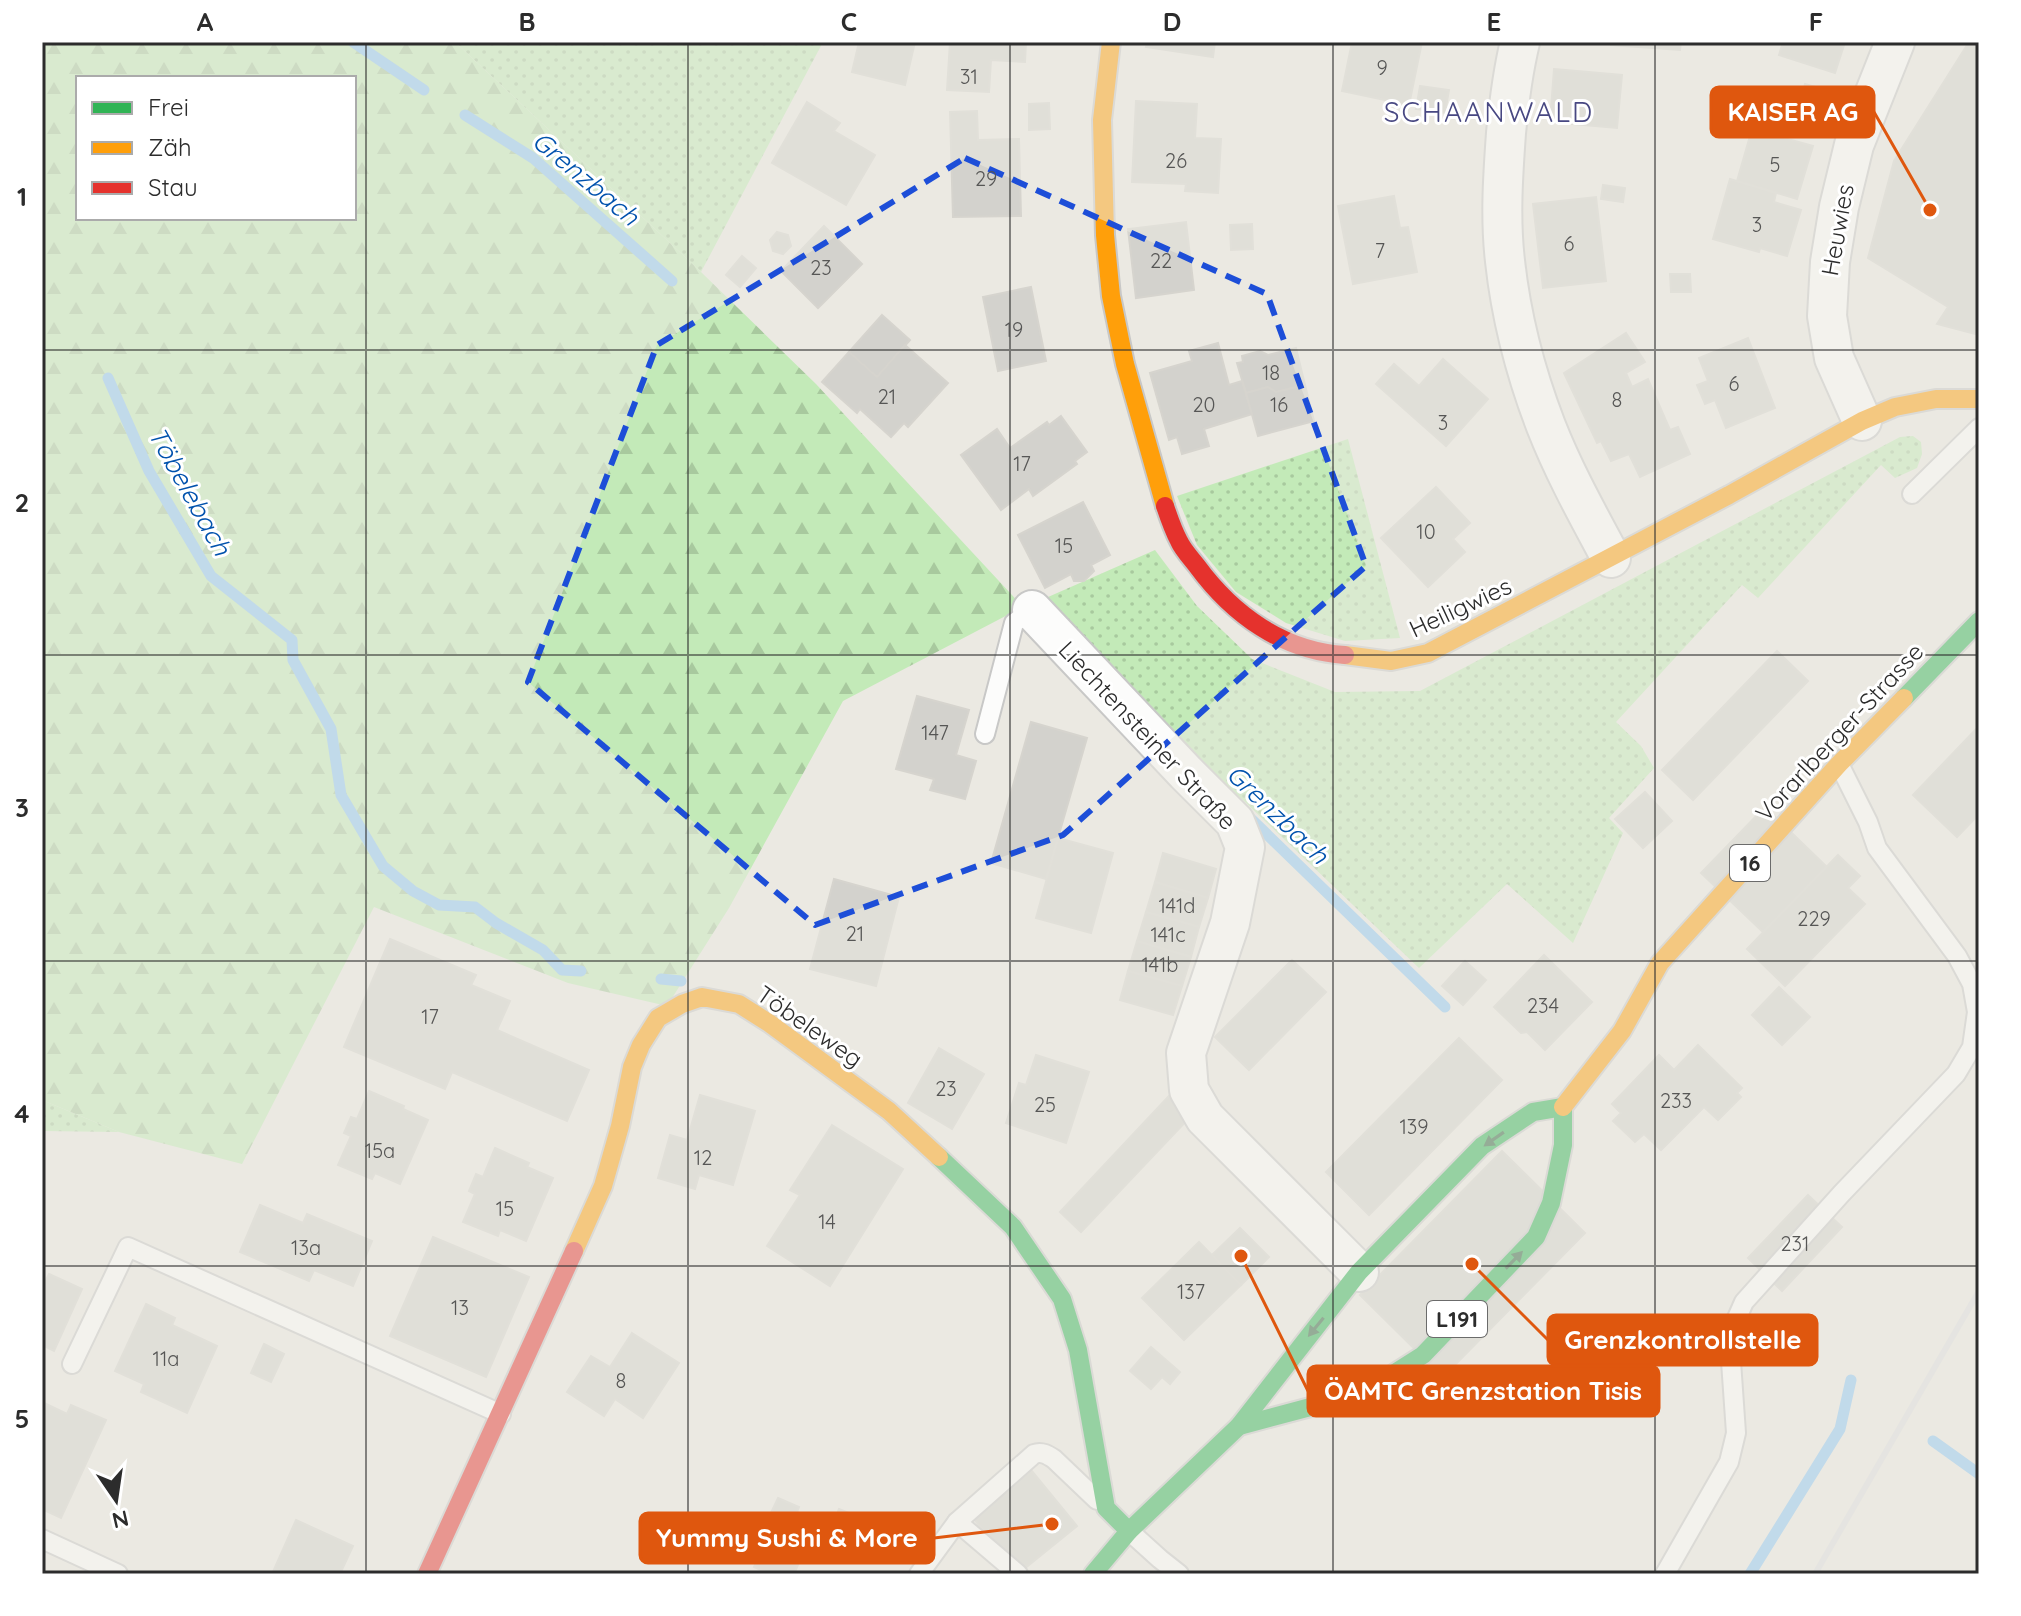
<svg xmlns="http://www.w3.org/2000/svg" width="2021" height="1616" font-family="Quicksand,sans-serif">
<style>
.grass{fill:url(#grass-dots)}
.forest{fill:url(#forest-firs);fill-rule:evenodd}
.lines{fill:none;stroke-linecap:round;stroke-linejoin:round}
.stream{stroke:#8fc7f3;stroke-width:11}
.building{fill:#d3d2cd;stroke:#d6d4ce;stroke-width:2}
.lane-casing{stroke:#c8c8c7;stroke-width:22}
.street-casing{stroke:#c8c8c7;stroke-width:42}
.fast-casing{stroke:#c8c8c7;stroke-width:22}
.slow-casing{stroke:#c8c8c7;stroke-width:22}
.jam-casing{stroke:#c8c8c7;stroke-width:22}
.lane{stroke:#fcfcfb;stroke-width:18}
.street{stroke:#fcfcfb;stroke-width:38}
.fast{stroke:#30b455;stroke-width:18}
.slow{stroke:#ff9f0a;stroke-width:18}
.jam{stroke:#e5322d;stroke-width:18}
.rail{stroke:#dedee0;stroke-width:6}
.oneway{fill:#2e623c}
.marked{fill:none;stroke:#1d4ed8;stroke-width:6;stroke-dasharray:16 10;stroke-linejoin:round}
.grid{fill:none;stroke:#2c2c2c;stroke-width:2;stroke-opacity:0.55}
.labels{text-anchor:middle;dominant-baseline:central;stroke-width:6;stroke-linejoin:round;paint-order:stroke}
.number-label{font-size:20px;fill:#565655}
.shield{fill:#fff;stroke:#6b6b6b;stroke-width:2}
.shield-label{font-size:22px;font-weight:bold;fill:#2c2c2c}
.street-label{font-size:24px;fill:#2c2c2c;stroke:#fff}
.water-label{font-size:26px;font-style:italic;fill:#0052ad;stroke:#fff}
.quarter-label{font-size:28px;letter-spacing:2px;fill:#484882;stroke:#fff}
.leader{fill:none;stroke:#df570e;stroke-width:3}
.callout-dot{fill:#df570e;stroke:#fff;stroke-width:3}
.callout{fill:#df570e;stroke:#df570e;stroke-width:3}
.callout-label{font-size:26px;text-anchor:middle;font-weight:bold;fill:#fff}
.neatline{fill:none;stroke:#2c2c2c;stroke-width:3}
.grid-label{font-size:26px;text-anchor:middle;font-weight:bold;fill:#2c2c2c}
</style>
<defs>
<pattern id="grass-dots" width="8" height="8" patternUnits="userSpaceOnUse" patternTransform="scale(2)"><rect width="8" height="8" fill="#c3eab8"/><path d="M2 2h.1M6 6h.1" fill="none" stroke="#a8c99e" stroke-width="1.8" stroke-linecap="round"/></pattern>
<pattern id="forest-firs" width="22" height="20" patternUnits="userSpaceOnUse" patternTransform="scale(2)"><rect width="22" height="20" fill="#c3eab8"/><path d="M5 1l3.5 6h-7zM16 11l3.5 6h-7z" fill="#a8c99e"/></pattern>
</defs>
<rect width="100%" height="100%" fill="#ebe9e2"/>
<g class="grass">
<polygon points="455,42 823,42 701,272"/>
<polygon points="1913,436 1921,442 1922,454 1917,468 1895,478 1881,465 1758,598 1742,585 1616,722 1641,746 1654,768 1609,818 1623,833 1573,943 1507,884 1419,968 1244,801 1151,721 1023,608 1155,550 1197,606 1252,659 1335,692 1420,691 1900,437"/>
<polygon points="1348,439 1400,638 1345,641 1286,623 1236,592 1197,545 1177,496"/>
<polygon points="42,1100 119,1132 42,1131"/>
</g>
<path class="forest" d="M42,42H455L701,272L816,384L1023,607L843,701L729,908L667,1006L568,983L374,907L242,1164L119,1132L42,1100ZM78,78H354V218H78Z"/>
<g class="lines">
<g class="stream">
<polyline points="353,42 424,90"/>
<polyline points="465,115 533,158 672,281"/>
<polyline points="108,378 149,471 211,576 292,640 293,660 331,729 341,795 383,866 413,891 439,905 475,907 496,923 543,950 562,970 581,971"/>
<polyline points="1247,815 1445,1007"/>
<polyline points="661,979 681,981"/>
<polyline points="1933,1441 1979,1474"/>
<polyline points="1750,1574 1840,1429 1851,1380"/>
</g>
</g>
<g class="building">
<polygon points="859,42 915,42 905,85 852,72"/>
<polygon points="950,42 1026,42 1025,62 991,60 989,92 947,90"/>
<polygon points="1147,42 1215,42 1213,57 1146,47"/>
<polygon points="1352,42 1422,42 1409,105 1342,91"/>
<polygon points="1611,42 1681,42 1680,50 1611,45"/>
<polygon points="1783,42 1845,42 1835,73 1779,55"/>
<polygon points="1969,42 1979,42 1979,335 1937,324 1948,307 1868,258 1894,161"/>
<polygon points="1554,69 1622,75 1617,128 1550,122"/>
<polygon points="1805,84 1854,98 1847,123 1798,110"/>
<polygon points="1420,86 1449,90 1445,113 1416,109"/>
<polygon points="1136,101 1197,104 1195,138 1221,139 1218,193 1185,191 1186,184 1132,182"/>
<polygon points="807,102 840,123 834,131 875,155 846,205 772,163"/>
<polygon points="1049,103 1050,129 1029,130 1029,104"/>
<polygon points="977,111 978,140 1019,139 1021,216 953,217 950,112"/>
<polygon points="1752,129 1813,146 1797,199 1737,181"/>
<polygon points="1730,179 1776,193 1774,202 1801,210 1787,256 1760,248 1759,252 1713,239"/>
<polygon points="1603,185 1625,188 1623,202 1601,199"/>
<polygon points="1394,196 1400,228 1408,227 1417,272 1353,284 1338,206"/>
<polygon points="1596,197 1606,281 1543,288 1533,204"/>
<polygon points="1186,222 1194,290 1136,298 1128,229"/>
<polygon points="1252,224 1253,249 1231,250 1230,225"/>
<polygon points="824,226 862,264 818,308 781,271"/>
<polygon points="777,232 788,235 791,246 783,254 773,251 770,240"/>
<polygon points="742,256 756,268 740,287 726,275"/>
<polygon points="1670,274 1690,274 1691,292 1671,292"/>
<polygon points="1031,287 1046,361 998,371 983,297"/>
<polygon points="882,315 910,340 877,377 849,352"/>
<polygon points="1626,333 1645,362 1626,373 1632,387 1648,379 1670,430 1678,427 1690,454 1640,477 1629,454 1611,461 1601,441 1597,443 1564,373"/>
<polygon points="1748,338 1775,408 1726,428 1715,400 1705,404 1697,385 1708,381 1699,358"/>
<polygon points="1218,343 1229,385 1242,381 1252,414 1204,429 1209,446 1182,454 1177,437 1169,440 1150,373 1192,361 1189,351"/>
<polygon points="905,345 948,383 908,427 904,423 891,437 860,409 857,413 822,382 849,352 877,377"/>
<polygon points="1296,348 1305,385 1276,392 1268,387 1246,393 1237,363 1243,362 1242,356 1260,351 1268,355"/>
<polygon points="1443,359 1488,399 1446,446 1376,384 1394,364 1419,386"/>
<polygon points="1305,385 1314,421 1258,436 1246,393 1268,387 1276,392"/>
<polygon points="1061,416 1087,452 1075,461 1077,464 1033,496 1029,489 1001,510 961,455 997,429 1010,448 1047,422 1049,425"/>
<polygon points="1436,487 1470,523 1453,539 1465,552 1428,587 1381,538"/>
<polygon points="1083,502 1110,555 1091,565 1094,571 1084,581 1074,581 1071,574 1045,588 1018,535"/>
<polygon points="1777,651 1808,681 1693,800 1662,770"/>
<polygon points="917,696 969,710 956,755 976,761 965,799 930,790 934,779 896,769"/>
<polygon points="1031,722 1087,738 1046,879 991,863"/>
<polygon points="1979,726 1979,814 1957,837 1913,795"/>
<polygon points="1645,792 1672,821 1643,848 1615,819"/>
<polygon points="1765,807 1827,867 1763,932 1701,873"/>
<polygon points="1058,838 1113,853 1091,933 1036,918"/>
<polygon points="1163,853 1216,869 1208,898 1155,882"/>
<polygon points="1838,855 1860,876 1848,888 1865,904 1785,986 1747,949"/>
<polygon points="834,879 899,897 876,986 810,969"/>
<polygon points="1155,882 1208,898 1199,927 1146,912"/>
<polygon points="1146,912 1199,927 1191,957 1137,941"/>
<polygon points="390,939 476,975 471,985 510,1001 497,1030 589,1070 567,1121 452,1072 445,1089 344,1047"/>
<polygon points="1137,941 1191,957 1182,986 1128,971"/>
<polygon points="1544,955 1592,1002 1545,1050 1527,1032 1521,1033 1494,1007"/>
<polygon points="1292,960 1326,992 1249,1070 1215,1037"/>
<polygon points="1465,961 1486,980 1463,1005 1442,986"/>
<polygon points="1128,971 1182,986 1173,1015 1120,1000"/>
<polygon points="1779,987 1810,1017 1782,1045 1752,1015"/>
<polygon points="1459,1038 1502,1080 1369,1215 1326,1172"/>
<polygon points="1698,1045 1742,1088 1737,1093 1741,1097 1718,1120 1704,1107 1661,1150 1644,1134 1635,1142 1613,1121 1621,1113 1612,1104 1659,1055 1674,1070"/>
<polygon points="939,1048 984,1074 952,1129 908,1103"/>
<polygon points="1036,1055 1089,1072 1066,1143 1006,1123 1019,1083 1026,1085"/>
<polygon points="369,1091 404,1106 403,1109 428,1120 400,1184 375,1173 372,1179 338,1165 351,1136 344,1133 351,1117 357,1119"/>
<polygon points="700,1095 755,1111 733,1185 699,1175 695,1189 658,1178 670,1135 687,1140"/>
<polygon points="1169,1096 1191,1116 1081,1232 1060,1212"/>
<polygon points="832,1125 903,1169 830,1286 767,1246 800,1195 790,1190"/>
<polygon points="495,1148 529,1163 527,1167 553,1178 526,1241 500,1230 498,1236 463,1222 475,1194 469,1191 476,1174 483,1177"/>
<polygon points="1502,1151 1585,1233 1443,1377 1360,1295"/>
<polygon points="1808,1195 1842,1227 1782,1291 1748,1258"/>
<polygon points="260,1205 303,1223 307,1214 372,1241 353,1286 314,1270 309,1281 240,1252"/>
<polygon points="1240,1228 1269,1257 1241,1285 1212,1255"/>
<polygon points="433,1237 529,1277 486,1377 390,1336"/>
<polygon points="1199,1242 1241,1285 1184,1340 1142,1298"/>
<polygon points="49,1274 82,1289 54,1351 42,1345 42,1288"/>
<polygon points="146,1304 175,1318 172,1325 217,1346 187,1413 141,1392 144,1384 115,1371"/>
<polygon points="632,1333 679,1363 643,1418 615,1399 604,1416 567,1392 591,1356 610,1367"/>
<polygon points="264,1344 284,1354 271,1382 251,1373"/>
<polygon points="1151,1347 1180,1372 1170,1384 1162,1377 1151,1389 1130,1371"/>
<polygon points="42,1402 67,1414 71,1405 106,1420 61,1518 42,1509"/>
<polygon points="1031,1470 1077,1526 1019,1573 973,1518"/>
<polygon points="778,1498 799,1507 797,1512 817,1521 794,1574 770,1574 754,1567 775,1519 769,1517"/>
<polygon points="839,1509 873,1523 865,1542 831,1528"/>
<polygon points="296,1520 353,1546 340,1574 272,1574"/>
</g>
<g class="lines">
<g class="lane-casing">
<g id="lane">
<polyline points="1912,494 1979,428"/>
<polyline points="985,734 1014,623 1032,610"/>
<polyline points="72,1364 128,1247 501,1414"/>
<polyline points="957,1522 1018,1574"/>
<polyline points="1129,1531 1160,1559 1179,1574"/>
<polyline points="42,1539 118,1574"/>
<path d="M919,1574L957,1522L1034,1454C1042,1451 1048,1455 1054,1459L1097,1500"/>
<polyline points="1665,1574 1729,1462 1736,1433 1730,1347 1733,1327 1744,1302 1842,1193 1956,1074 1972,1047 1977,1012 1972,984 1957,956 1877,848 1868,822 1839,764"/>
</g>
</g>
<g class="street-casing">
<g id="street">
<path d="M1520,42C1513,71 1509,102 1506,133C1503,175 1500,218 1505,261C1511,316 1526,374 1546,426C1564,472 1588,515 1611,558"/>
<polyline points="1862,421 1834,358 1827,316 1830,262 1839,207 1854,145 1895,42"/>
<polyline points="1032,610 1186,773 1235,822 1245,847 1230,923 1186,1053 1189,1090 1205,1118 1359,1272"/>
</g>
</g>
<g class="fast-casing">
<g id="fast">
<polyline points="1904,698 1979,621"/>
<polyline points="939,1157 1013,1227 1062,1299 1078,1350 1106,1508 1129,1531"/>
<polyline points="1239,1426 1333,1401 1382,1381 1423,1355 1536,1237 1551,1203 1563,1145 1563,1107"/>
<polyline points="1093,1574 1129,1531 1239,1426 1359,1272 1482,1146 1533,1112 1563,1107"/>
</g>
</g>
<g class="slow-casing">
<g id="slow">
<polyline points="1111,42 1102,120 1105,235 1111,296 1125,364 1165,506"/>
<polyline points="1345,655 1391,661 1428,653 1729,495 1862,421 1895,407 1936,399 1979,399"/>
<polyline points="1563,1107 1622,1031 1660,963 1839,764 1904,698"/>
<polyline points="574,1251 603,1186 620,1126 632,1067 641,1045 658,1018 682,1004 702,997 739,1004 769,1023 889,1111 939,1157"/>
</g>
</g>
<g class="jam-casing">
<g id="jam">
<path d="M1165,506C1169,518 1173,530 1179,541C1183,550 1191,558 1197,566C1233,615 1283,651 1345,655"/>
<polyline points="427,1574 574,1251"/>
</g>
</g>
<use href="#lane" class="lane"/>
<use href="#street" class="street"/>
<use href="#fast" class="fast"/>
<use href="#slow" class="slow"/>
<use href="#jam" class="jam"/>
<polyline class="rail" points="1815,1574 1979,1291"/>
</g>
<defs><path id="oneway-solid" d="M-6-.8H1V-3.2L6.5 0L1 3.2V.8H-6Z" transform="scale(2)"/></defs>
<g class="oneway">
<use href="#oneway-solid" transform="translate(1494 1139) rotate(145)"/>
<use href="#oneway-solid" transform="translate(1514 1260) rotate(-46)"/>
<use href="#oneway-solid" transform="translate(1316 1327) rotate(129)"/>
</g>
<path d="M0 0H2021V1616H0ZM965,158L1267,294L1366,566L1063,835L815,925L528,682L657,345Z" fill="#ebe9e2" fill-opacity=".55" fill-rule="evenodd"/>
<path class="marked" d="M965,158L1267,294L1366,566L1063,835L815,925L528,682L657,345Z"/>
<path class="grid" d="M366,42V1574M688,42V1574M1010,42V1574M1333,42V1574M1655,42V1574M42,350H1979M42,655H1979M42,961H1979M42,1266H1979"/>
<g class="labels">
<g class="number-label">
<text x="1382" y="67">9</text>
<text x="969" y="76">31</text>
<text x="1176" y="160">26</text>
<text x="1775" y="164">5</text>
<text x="986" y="178">29</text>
<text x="1757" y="224">3</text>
<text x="1569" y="243">6</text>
<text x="1380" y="250">7</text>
<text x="1161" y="260">22</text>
<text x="821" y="267">23</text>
<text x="1014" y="329">19</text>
<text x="1271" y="372">18</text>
<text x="1734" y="383">6</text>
<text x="887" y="396">21</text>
<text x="1617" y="399">8</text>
<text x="1204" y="404">20</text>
<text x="1279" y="404">16</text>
<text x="1443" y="422">3</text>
<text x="1022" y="463">17</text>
<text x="1426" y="531">10</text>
<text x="1064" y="545">15</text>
<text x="935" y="732">147</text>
<text x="1177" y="905">141d</text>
<text x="1814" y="918">229</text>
<text x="855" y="933">21</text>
<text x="1168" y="934">141c</text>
<text x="1160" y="964">141b</text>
<text x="1543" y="1005">234</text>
<text x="430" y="1016">17</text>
<text x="946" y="1088">23</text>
<text x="1676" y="1100">233</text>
<text x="1045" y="1104">25</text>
<text x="1414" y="1126">139</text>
<text x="380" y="1150">15a</text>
<text x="703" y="1157">12</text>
<text x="505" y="1208">15</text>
<text x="827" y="1221">14</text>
<text x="1795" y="1243">231</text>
<text x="306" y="1247">13a</text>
<text x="1191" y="1291">137</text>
<text x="460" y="1307">13</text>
<text x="166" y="1358">11a</text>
<text x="621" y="1380">8</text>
</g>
<g class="shield">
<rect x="1730" y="845" width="40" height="36" rx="6"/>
<rect x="1427" y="1301" width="60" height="36" rx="6"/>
</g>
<g class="shield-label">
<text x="1750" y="863">16</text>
<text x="1457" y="1319">L191</text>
</g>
<g class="street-label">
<text transform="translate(1837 230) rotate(-80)">Heuwies</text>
<text transform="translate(1460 607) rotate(-25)">Heiligwies</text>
<text transform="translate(1839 732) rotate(-47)">Vorarlberger-Strasse</text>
<text transform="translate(1148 735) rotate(47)">Liechtensteiner Straße</text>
<text transform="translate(810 1026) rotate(35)">Töbeleweg</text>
</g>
<g class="water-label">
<text transform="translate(586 178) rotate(40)">Grenzbach</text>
<text transform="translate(190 491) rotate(61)">Töbelebach</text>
<text transform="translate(1278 814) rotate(44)">Grenzbach</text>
</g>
<g class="quarter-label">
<text x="1489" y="111">SCHAANWALD</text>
</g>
</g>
<path class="leader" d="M1930 210L1874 112M1472 1264L1548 1340M1241 1256L1308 1391M1052 1524L934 1538"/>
<g class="callout-dot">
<circle cx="1930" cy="210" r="8"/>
<circle cx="1472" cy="1264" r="8"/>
<circle cx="1241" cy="1256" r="8"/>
<circle cx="1052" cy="1524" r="8"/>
</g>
<g class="callout">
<rect x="1711" y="87" width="163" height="50" rx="8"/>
<rect x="1548" y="1315" width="269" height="50" rx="8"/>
<rect x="1308" y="1366" width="351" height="50" rx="8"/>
<rect x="640" y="1513" width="294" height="50" rx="8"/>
</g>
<g class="callout-label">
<text x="1793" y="121">KAISER AG</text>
<text x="1683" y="1349">Grenzkontrollstelle</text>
<text x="1483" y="1400">ÖAMTC Grenzstation Tisis</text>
<text x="787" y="1547">Yummy Sushi &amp; More</text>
</g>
<rect width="2021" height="1616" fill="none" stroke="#ffffff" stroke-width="88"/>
<rect x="76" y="76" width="280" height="144" fill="#ffffff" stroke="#ababab" stroke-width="2"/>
<rect x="92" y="102" width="40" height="12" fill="#30b455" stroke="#ababab" stroke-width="2"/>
<text x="148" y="116" font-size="24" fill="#2c2c2c">Frei</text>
<rect x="92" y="142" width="40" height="12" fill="#ff9f0a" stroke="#ababab" stroke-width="2"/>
<text x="148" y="156" font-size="24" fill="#2c2c2c">Zäh</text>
<rect x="92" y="182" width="40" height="12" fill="#e5322d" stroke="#ababab" stroke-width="2"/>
<text x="148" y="196" font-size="24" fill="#2c2c2c">Stau</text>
<g transform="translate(116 1500) rotate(167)" stroke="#ffffff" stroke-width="6" paint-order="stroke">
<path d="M0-6L14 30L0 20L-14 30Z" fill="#2c2c2c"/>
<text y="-12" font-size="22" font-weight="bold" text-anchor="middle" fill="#2c2c2c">N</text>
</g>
<rect x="44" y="44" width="1933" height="1528" class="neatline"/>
<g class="grid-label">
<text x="205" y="31">A</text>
<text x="527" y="31">B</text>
<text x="849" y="31">C</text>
<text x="1172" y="31">D</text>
<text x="1494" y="31">E</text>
<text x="1816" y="31">F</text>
<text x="22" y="206">1</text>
<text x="22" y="512">2</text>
<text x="22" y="817">3</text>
<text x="22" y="1123">4</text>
<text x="22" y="1428">5</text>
</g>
</svg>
